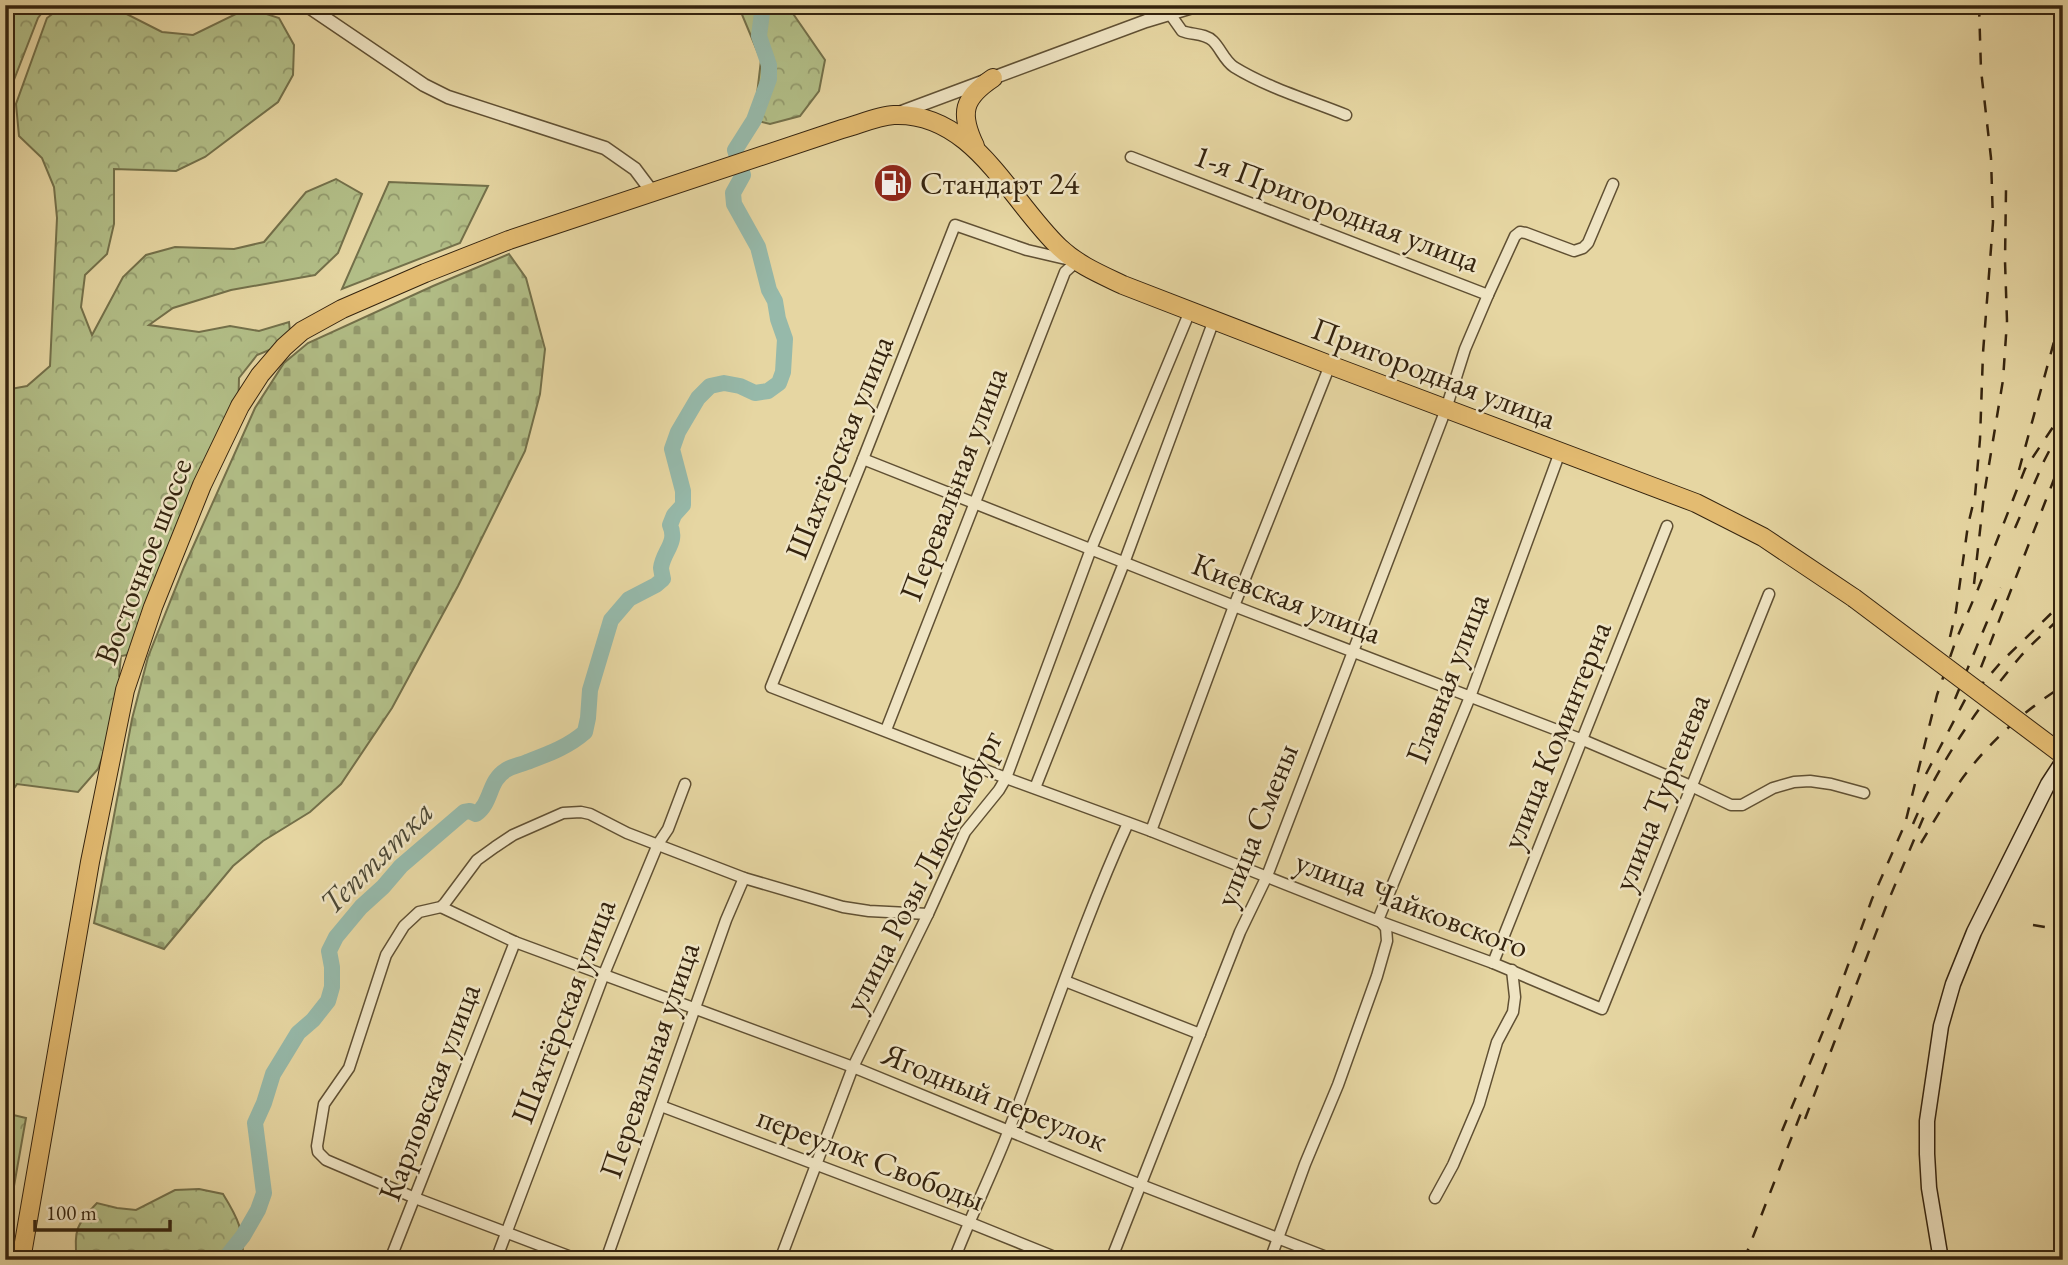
<svg xmlns="http://www.w3.org/2000/svg" width="2068" height="1265" font-family="'EB Garamond',serif">
<style>
.forest{fill:url(#forest-crowns);stroke:#73704a;stroke-width:2}
.cemetery{fill:url(#cemetery-stones);stroke:#73704a;stroke-width:2}
.lines{fill:none;stroke-linecap:round;stroke-linejoin:round}
.river{stroke:#96b9aa;stroke-width:16}
.minor-casing{stroke:#605033;stroke-width:13}
.tertiary-casing{stroke:#605033;stroke-width:15}
.secondary-casing{stroke:#34230e;stroke-width:17}
.trunk-casing{stroke:#34230e;stroke-width:20}
.minor{stroke:#efe4c3;stroke-width:10}
.tertiary{stroke:#efe4c3;stroke-width:12}
.secondary{stroke:#efe4c3;stroke-width:14}
.trunk{stroke:#e3bb71;stroke-width:18}
.rail{stroke:#34230e;stroke-width:2.5;stroke-dasharray:12 12;stroke-linecap:butt}
.trunk-bridge-casing{stroke:#34230e;stroke-width:20;stroke-linecap:butt}
.trunk-bridge{stroke:#e3bb71;stroke-width:18}
.labels{text-anchor:middle;dominant-baseline:central;stroke-width:5;stroke-linejoin:round;paint-order:stroke}
.poi-label{font-size:32px;fill:#34230e;stroke:#efe4c3;text-anchor:start}
.street-label{font-size:32px;fill:#34230e;stroke:#efe4c3}
.water-label{font-size:33px;font-style:italic;fill:#4c4835;stroke:#efe4c3}
</style>
<defs>
<pattern id="forest-crowns" width="20" height="18" patternUnits="userSpaceOnUse" patternTransform="scale(1.75)"><rect width="20" height="18" fill="#b2be87"/><path d="M2 6a3 3 0 1 1 6 0M12 15a3 3 0 1 1 6 0" fill="none" stroke="#929a6d"/></pattern>
<pattern id="cemetery-stones" width="16" height="16" patternUnits="userSpaceOnUse" patternTransform="scale(1.75)"><rect width="16" height="16" fill="#b2be87"/><path d="M2 7V4a2 2 0 0 1 4 0v3zM10 15v-3a2 2 0 0 1 4 0v3z" fill="#929a6d"/></pattern>
</defs>
<rect width="100%" height="100%" fill="#e6d6a2"/>
<filter id="stains"><feTurbulence type="fractalNoise" baseFrequency=".00286" numOctaves="4"/><feColorMatrix values="0 0 0 0 .2 0 0 0 0 .09 0 0 0 0 .02 0 0 0 .5 -.17"/></filter>
<radialGradient id="worn" r=".72"><stop offset=".6" stop-color="#630" stop-opacity="0"/><stop offset="1" stop-color="#630" stop-opacity=".3"/></radialGradient>
<g class="forest">
<polygon points="5,5 48,5 38,18 5,103"/>
<polygon points="64,5 109,5 162,32 193,35 248,8 279,18 294,45 293,75 278,102 205,157 176,171 114,169 114,224 107,254 85,275 81,307 92,335 123,277 146,255 175,247 234,249 264,242 306,192 336,179 362,194 338,253 315,275 231,290 173,308 149,325 199,332 230,326 259,331 289,322 291,341 257,355 239,378 238,415 138,653 121,656 119,676 129,683 98,769 78,792 17,784 5,802 5,483 10,482 13,452 5,422 5,390 27,386 50,366 57,218 54,187 42,158 19,136 16,104 47,18"/>
<polygon points="738,5 787,5 825,60 819,91 800,116 770,124 754,120 761,60"/>
<polygon points="389,182 488,186 460,243 342,289"/>
<polygon points="5,1113 26,1118 5,1237"/>
<path d="M199,1189L223,1194C239,1220 243,1229 243,1260H77C73,1230 77,1224 97,1203L117,1208L136,1210L175,1190Z"/>
</g>
<polygon class="cemetery" points="509,254 526,278 545,349 540,394 525,451 458,586 392,708 341,784 310,812 263,841 233,866 164,949 94,923 132,719 148,657 184,567 255,408 284,363 308,343 433,286"/>
<g class="lines">
<path class="river" d="M224,1260L243,1236L258,1210L264,1193L255,1123L264,1103L273,1074L298,1033L313,1020L328,1001L332,987V967L329,951L336,937L361,907L383,887L401,866L464,812L470,811L476,814C492,803 488,781 506,770C512,766 520,765 527,762C548,754 568,747 585,732L588,718L590,690L611,620L629,599L656,585L663,579C663,579 661,569 661,568C663,551 678,543 670,525L674,515L683,505V491L672,449L678,432L698,398L710,386L724,383L740,386L755,393L768,391L779,383L783,372L785,339L778,319L775,301L769,290L758,247L734,204L733,193L743,175L735,150L754,120L769,79V65L759,36L763,5"/>
<g class="minor-casing">
<g id="minor">
<path d="M1170,14L1182,31C1192,35 1205,33 1213,41C1221,49 1224,60 1234,67C1268,88 1309,100 1346,115"/>
<polyline points="1070,260 1027,250 955,225 863,459 771,687 1006,778 1151,831 1381,922 1493,963 1602,1009 1769,594"/>
<polyline points="1488,295 1515,236 1520,232 1526,233 1574,251 1583,248 1588,243 1613,184"/>
<polyline points="863,459 1234,606 1583,740 1691,786 1731,805 1742,805 1773,788 1794,782 1810,781 1831,784 1864,793"/>
<polyline points="886,730 1065,272 1076,262"/>
<polyline points="1035,788 1124,563 1214,320"/>
<polyline points="1151,831 1234,606 1330,365"/>
<polyline points="441,907 515,942 853,1067 1141,1185 1334,1260"/>
<polyline points="1378,920 1470,697 1560,452"/>
<polyline points="1493,963 1667,526"/>
<polyline points="1065,981 1200,1034"/>
<polyline points="661,1106 968,1222 1062,1260"/>
<polyline points="1435,1198 1453,1165 1479,1104 1497,1042 1513,1012 1515,997 1512,970"/>
<polyline points="390,1260 515,942"/>
<polyline points="496,1260 604,974 658,844 668,829 685,784"/>
<polyline points="579,1260 415,1198 326,1160 318,1152 317,1146 324,1104 349,1068 386,955 404,926 419,912 441,907 445,903 477,860 495,847 513,835 563,813 581,812 590,814 627,833 744,878 843,907 869,911 928,914"/>
<polyline points="606,1260 726,920 744,878"/>
<polyline points="780,1260 853,1067 928,914 965,832 999,790 1006,778 1091,549 1190,311"/>
<path d="M954,1260C971,1215 993,1172 1010,1127C1049,1026 1083,922 1128,823"/>
<polyline points="1111,1260 1240,932 1267,876 1446,409 1465,349 1488,295 1131,157"/>
<polyline points="1270,1260 1305,1164 1338,1085 1377,976 1387,941 1386,928 1381,922"/>
</g>
</g>
<g class="tertiary-casing">
<g id="tertiary">
<polyline points="306,5 424,85 448,97 605,148 635,169 653,193"/>
<polyline points="896,114 1146,21 1199,5"/>
</g>
</g>
<g class="secondary-casing">
<polyline id="secondary" points="1941,1260 1929,1188 1927,1154 1927,1121 1941,1026 1953,984 1974,932 2048,784 2063,761"/>
</g>
<g class="trunk-casing">
<g id="trunk">
<path d="M975,146C959,113 963,98 993,78"/>
<path d="M21,1260L90,862L125,690L153,607L202,485L240,406L260,375L284,347L302,331L342,309L425,273L509,240L842,129C858,125 877,116 894,115C973,112 1009,199 1059,247C1078,265 1100,274 1123,285L1330,365L1696,503L1763,537L1854,598"/>
</g>
</g>
<use href="#minor" class="minor"/>
<use href="#tertiary" class="tertiary"/>
<use href="#secondary" class="secondary"/>
<use href="#trunk" class="trunk"/>
<g class="rail">
<polyline points="2019,470 2055,338"/>
<polyline points="2015,528 2044,461 2061,428"/>
<polyline points="1974,584 1984,495 2003,380 2007,321 2005,261 2006,190"/>
<polyline points="1950,637 1956,611 1968,525 1975,496 1980,439 1983,353 1993,222 1991,158 1981,70 1979,5"/>
<polyline points="1976,691 2002,661 2063,602"/>
<polyline points="1955,699 2001,588"/>
<polyline points="1926,774 1978,675 2063,456"/>
<path d="M1913,824C1939,763 1977,708 2020,657C2033,642 2049,629 2063,615"/>
<path d="M1921,843C1933,823 1945,802 1959,783C1986,745 2023,711 2063,686"/>
<polyline points="2033,925 2063,930"/>
<polyline points="2056,1039 2063,1041"/>
<polyline points="1805,1119 1887,904 1924,816"/>
<polyline points="1782,1131 1831,1012 1872,899 1905,824 1937,695 1956,640 1978,589 2025,469 2063,412"/>
<polyline points="1744,1260 1803,1108"/>
</g>
<g class="trunk-bridge-casing">
<polyline id="trunk-bridge" points="1854,598 2063,755"/>
</g>
<use href="#trunk-bridge" class="trunk-bridge"/>
</g>
<defs>
<g id="fuel-disc" transform="scale(2.0125)"><circle r="9.5" fill="#8f2418" stroke="#efe4c3"/><path d="M-5.5-6h7V0h2V4h1.3V-2.5L3-4.5l.8-.8L6-3V5H2.5V1h-1V6h-7ZM-4.2-4.7v3.2H.2V-4.7Z" fill="#fff"/></g>
</defs>
<g fill-rule="evenodd">
<use href="#fuel-disc" x="893" y="183"/>
</g>
<g class="labels">
<g class="poi-label">
<text x="920" y="183">Стандарт 24</text>
</g>
<g class="street-label">
<text transform="translate(1337 208) rotate(21)">1-я Пригородная улица</text>
<text transform="translate(1434 373) rotate(21)">Пригородная улица</text>
<text transform="translate(839 447) rotate(-68)">Шахтёрская улица</text>
<text transform="translate(953 484) rotate(-69)">Перевальная улица</text>
<text transform="translate(143 561) rotate(-69)">Восточное шоссе</text>
<text transform="translate(1287 598) rotate(21)">Киевская улица</text>
<text transform="translate(1447 678) rotate(-69)">Главная улица</text>
<text transform="translate(1556 735) rotate(-68)">улица Коминтерна</text>
<text transform="translate(1661 792) rotate(-68)">улица Тургенева</text>
<text transform="translate(1256 825) rotate(-68)">улица Смены</text>
<text transform="translate(923 871) rotate(-63)">улица Розы Люксембург</text>
<text transform="translate(1412 904) rotate(21)">улица Чайковского</text>
<text transform="translate(563 1011) rotate(-69)">Шахтёрская улица</text>
<text transform="translate(649 1060) rotate(-71)">Перевальная улица</text>
<text transform="translate(429 1092) rotate(-69)">Карловская улица</text>
<text transform="translate(995 1097) rotate(22)">Ягодный переулок</text>
<text transform="translate(871 1158) rotate(21)">переулок Свободы</text>
</g>
<g class="water-label">
<text transform="translate(376 857) rotate(-45)">Тептятка</text>
</g>
</g>
<rect width="2068" height="1265" fill="none" stroke="#e6d6a2" stroke-width="28"/>
<rect x="7" y="7" width="2054" height="1251" fill="none" stroke="#34230e" stroke-width="3.5"/>
<rect x="14" y="14" width="2040" height="1237" fill="none" stroke="#34230e" stroke-width="2"/>
<path d="M35 1220v10h135v-10" fill="none" stroke="#34230e" stroke-width="3.5"/>
<text x="46" y="1220" font-size="21" fill="#34230e" stroke="#efe4c3" stroke-width="5" paint-order="stroke">100 m</text>
<rect width="100%" height="100%" filter="url(#stains)"/>
<rect width="100%" height="100%" fill="url(#worn)"/>
</svg>
